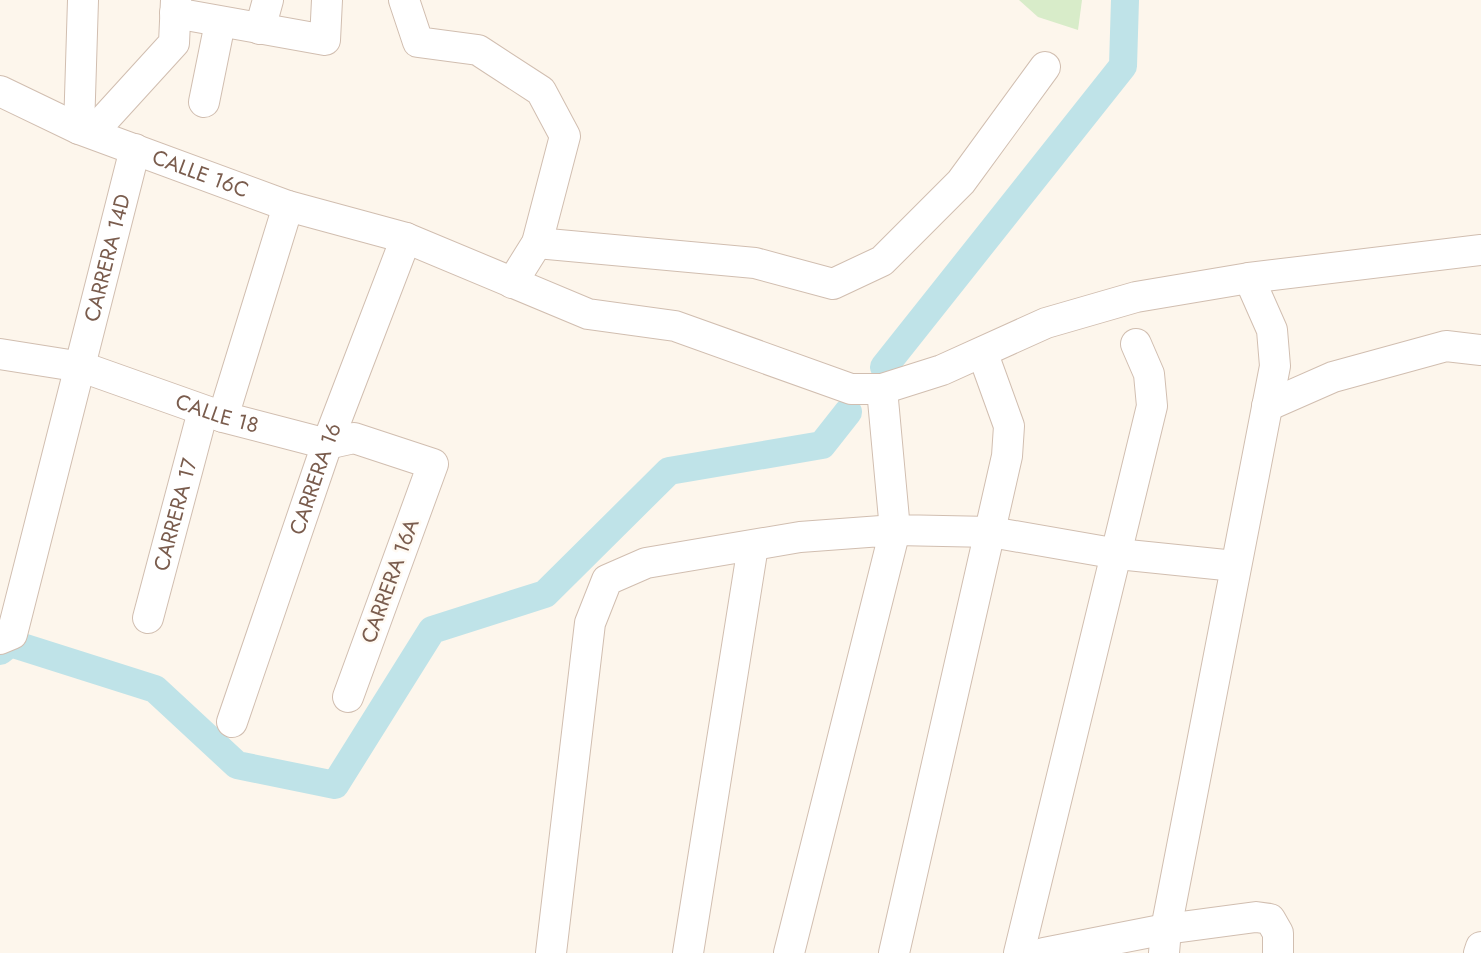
<svg xmlns="http://www.w3.org/2000/svg" width="1481" height="953" font-family="Jost,sans-serif">
<style>
.green{fill:#d8ecc9}
.lines{fill:none;stroke-linecap:round;stroke-linejoin:round}
.canal{stroke:#bfe3e8;stroke-width:28}
.minor-casing{stroke:#d1beb0;stroke-width:32}
.minor{stroke:#fff;stroke-width:30}
.labels{text-anchor:middle;dominant-baseline:central;stroke-width:5;stroke-linejoin:round;paint-order:stroke}
.street-label{font-size:21px;fill:#7a5c4d;stroke:#fffaf3}
</style>
<rect width="100%" height="100%" fill="#fdf6ec"/>
<polygon class="green" points="1019,0 1082,0 1078,30 1038,17"/>
<g class="lines">
<g class="canal">
<polyline points="884,367 1123,66 1125,0"/>
<polyline points="0,651 10,643 155,689 237,765 335,785 432,630 545,594 669,471 822,445 848,412"/>
</g>
<g class="minor-casing">
<g id="minor">
<polyline points="404,0 418,42 478,50 541,91 565,136 537,243 512,283"/>
<polyline points="175,13 325,40 327,0"/>
<polyline points="260,29 268,0"/>
<path id="s1" d="M0,91L79,129L288,206L406,238L588,314L675,326L851,389H882L942,370L1046,323L1136,297L1249,278L1481,250"/>
<polyline points="204,102 220,23"/>
<polyline points="79,129 83,0"/>
<polyline points="92,133 174,43 176,0"/>
<polyline points="537,243 755,263 833,284 882,261 961,182 1045,67"/>
<path id="s2" d="M0,354L82,367L223,417L327,444L354,438L433,464L348,697"/>
<polyline points="882,389 895,530 991,532 1118,554 1235,566"/>
<polyline points="1267,406 1333,377 1446,346 1481,350"/>
<polyline points="223,417 288,206"/>
<path id="s3" d="M148,618L203,411"/>
<path id="s4" d="M0,639L12,634L135,149"/>
<path id="s5" d="M232,722L327,444L406,238"/>
<polyline points="551,953 590,623 607,580 646,563 800,537 895,530 789,953"/>
<polyline points="688,953 753,546"/>
<polyline points="894,953 1007,456 1009,426 983,354"/>
<polyline points="1019,953 1152,406 1149,374 1136,344"/>
<polyline points="1044,953 1166,929 1256,917 1270,919 1278,933 1278,953"/>
<polyline points="1164,953 1166,929 1275,366 1272,330 1249,278"/>
<polyline points="1479,953 1481,947"/>
</g>
</g>
<use href="#minor" class="minor"/>
</g>
<g class="labels">
<g class="street-label">
<text stroke="none"><textPath href="#s1" startOffset="217">CALLE 16C</textPath></text>
<text stroke="none"><textPath href="#s4" startOffset="401">CARRERA 14D</textPath></text>
<text stroke="none"><textPath href="#s2" startOffset="226">CALLE 18</textPath></text>
<text stroke="none"><textPath href="#s5" startOffset="257">CARRERA 16</textPath></text>
<text stroke="none"><textPath href="#s3" startOffset="107">CARRERA 17</textPath></text>
<text transform="translate(390 581) rotate(-70)">CARRERA 16A</text>
</g>
</g>
</svg>
